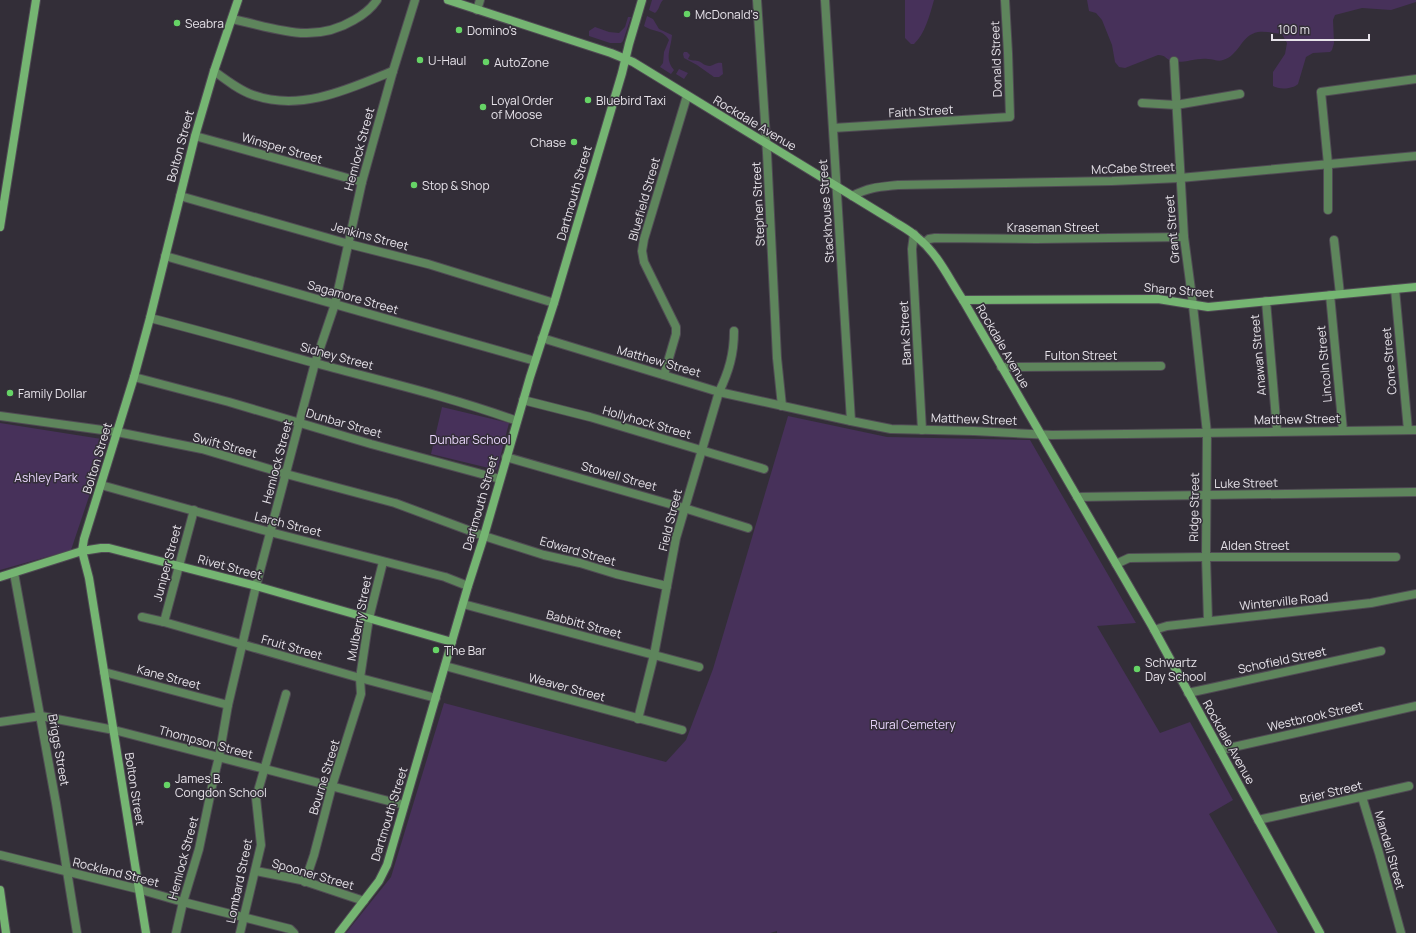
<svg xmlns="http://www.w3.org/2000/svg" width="1416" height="933" font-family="Manrope,sans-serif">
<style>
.green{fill:#47315a}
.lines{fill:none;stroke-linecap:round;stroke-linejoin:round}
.street-casing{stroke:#504b54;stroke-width:10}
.secondary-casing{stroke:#504b54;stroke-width:10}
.street{stroke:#5e855c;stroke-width:8}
.secondary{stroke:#75b572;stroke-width:8}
.poi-dot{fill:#66d466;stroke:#332e38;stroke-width:1.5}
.labels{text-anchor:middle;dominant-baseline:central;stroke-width:3;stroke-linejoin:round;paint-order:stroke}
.poi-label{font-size:12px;fill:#e6e2e9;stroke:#332e38;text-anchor:start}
.street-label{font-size:12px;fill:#e6e2e9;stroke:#332e38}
.park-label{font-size:12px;fill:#e8d4fb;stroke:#332e38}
</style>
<rect width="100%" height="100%" fill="#332e38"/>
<g class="green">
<path d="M652,0H663C659,4 660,9 655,13L649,10Z"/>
<path d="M905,0H934C930,14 925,34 914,44H911L905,38Z"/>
<path d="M1087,0H1416V2L1391,10L1362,8L1335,15L1333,20L1334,43L1332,50L1330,52L1313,53L1306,57L1298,84C1293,89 1279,90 1273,86V72L1285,54L1287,43L1282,34C1274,33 1266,31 1258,32C1241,35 1239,56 1223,60C1218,62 1213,59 1208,59C1197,57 1183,64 1172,61C1165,59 1166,55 1158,55L1125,68L1119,67L1115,62L1112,45L1102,20L1096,13L1089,11Z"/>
<path d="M647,16L653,19L659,29L672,35C671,49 664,58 674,70L671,74L660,67L663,63L664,52L669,40C663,29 652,32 644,26Z"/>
<polygon points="628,17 631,17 623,41 621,43 610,43 589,36 589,31 595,27 609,32 619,33 625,27"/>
<path d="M684,52H687L690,55L688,59C692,61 694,60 698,61C702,62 704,66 710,66C715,65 716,62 722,63L723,74L719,77H714L697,65L684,58L683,54Z"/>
<polygon points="679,69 688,73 684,79 676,74"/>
<polygon points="442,407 509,423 497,470 431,454"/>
<polygon points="788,416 887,437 1030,440 1136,623 1097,626 1160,733 1190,722 1233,800 1209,814 1278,933 777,933 777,931 770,933 346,933 391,877 444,703 666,762 686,740 713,669"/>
<polygon points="0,423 108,440 71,550 0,570"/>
</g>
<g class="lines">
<g class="street-casing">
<g id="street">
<polyline points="757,0 767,153 777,358 782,406"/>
<polyline points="825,0 851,421"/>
<polyline points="477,10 480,0"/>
<path d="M232,19C276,28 312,45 354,20C363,15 371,9 377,0"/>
<polyline points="1174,61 1184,237 1192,297 1207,433 1206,557 1208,621"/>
<path d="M214,71C226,80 239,90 253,95C301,112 349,89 393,71"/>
<polyline points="1142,103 1176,105 1240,94"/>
<polyline points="833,128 1010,117 1008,53 1005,0"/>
<polyline points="195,136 362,182"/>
<polyline points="180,196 349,244 428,264 554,303"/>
<path d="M852,196C870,187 879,187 898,185L1112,181L1180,178L1416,156"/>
<polyline points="1328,210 1328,164 1321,92 1416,79"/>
<polyline points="914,234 912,249 922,430"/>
<polyline points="1334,240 1340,294"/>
<polyline points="924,243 929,239 935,238 1036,239 1184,237"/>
<polyline points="165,256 535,361"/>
<polyline points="1395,289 1408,430"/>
<polyline points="1330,295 1343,431"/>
<polyline points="1266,301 1277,431"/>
<path d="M150,318C206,332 260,348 315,363C382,381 451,397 517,421"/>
<polyline points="542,338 719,392 851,421 891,429 974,431 1052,435 1416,430"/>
<polyline points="1001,367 1161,366"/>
<polyline points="664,375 676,334 676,327 644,262 642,251 644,239 687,96"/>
<polyline points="134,377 229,402 371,444 500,479"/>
<polyline points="523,400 590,417 764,469"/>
<polyline points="0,416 117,432 202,449 286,474 395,503 484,536 544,555 580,563 616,574 667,586"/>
<polyline points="506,457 684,508 748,528"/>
<polyline points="101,485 270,532 445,577 468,586"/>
<polyline points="1077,497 1416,492"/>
<polyline points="1116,564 1129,558 1206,557 1396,557"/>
<polyline points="14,573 56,803 77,933"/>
<polyline points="463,604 699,667"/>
<polyline points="142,617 164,622 360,678 436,698"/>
<polyline points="164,622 194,510"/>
<polyline points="1154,630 1167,626 1371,603 1416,594"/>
<polyline points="445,666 682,730"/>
<polyline points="104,672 228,705"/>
<polyline points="1188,693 1381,651"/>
<path d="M638,719L654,655L676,538L719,392C729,371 734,354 734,331"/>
<polyline points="0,722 41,716 114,730 404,805"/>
<polyline points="1220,750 1416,706"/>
<polyline points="1362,797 1379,853 1401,933"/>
<polyline points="1258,820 1409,786"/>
<polyline points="0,855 138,889 183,902 290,929 294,933"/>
<polyline points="256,871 301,880 364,901"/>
<polyline points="305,882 314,855 332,786 361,694 360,678 369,618 383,562"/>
<polyline points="176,933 183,902 199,849 214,777 219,757 228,705 256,586 315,363 335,304 362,182 393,71 415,0"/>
<polyline points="240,933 261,845 256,798 286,694"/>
</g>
</g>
<g class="secondary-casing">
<g id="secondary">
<path d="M448,0L611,53L633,62L890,219C899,225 910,230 918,238C938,254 949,279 963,300L1152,626L1320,933"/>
<polyline points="0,227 36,0"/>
<polyline points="963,300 1158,299 1208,307 1416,287"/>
<polyline points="0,577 82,551 101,548 109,548 256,586 452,642"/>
<polyline points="0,890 6,933"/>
<polyline points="146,933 89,578 82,551 84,539 134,377 150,318 195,136 214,71 238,0"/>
<polyline points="339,933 379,881 387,865 468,586 484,536 530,377 554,303 622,73 629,44 642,0"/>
</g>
</g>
<use href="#street" class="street"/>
<use href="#secondary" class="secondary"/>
</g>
<g class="poi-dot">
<circle cx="687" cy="14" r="4"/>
<circle cx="177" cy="23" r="4"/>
<circle cx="459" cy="30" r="4"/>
<circle cx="420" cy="60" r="4"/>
<circle cx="486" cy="62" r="4"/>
<circle cx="588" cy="100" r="4"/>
<circle cx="483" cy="107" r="4"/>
<circle cx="574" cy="142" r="4"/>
<circle cx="414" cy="185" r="4"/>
<circle cx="10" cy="393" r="4"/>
<circle cx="436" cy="650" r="4"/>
<circle cx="1137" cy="669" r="4"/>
<circle cx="167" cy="785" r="4"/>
</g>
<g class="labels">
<g class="poi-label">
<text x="695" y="14">McDonald's</text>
<text x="185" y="23">Seabra</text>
<text x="467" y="30">Domino's</text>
<text x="428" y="60">U-Haul</text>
<text x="494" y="62">AutoZone</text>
<text x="491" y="100">Loyal Order<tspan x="491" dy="14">of Moose</tspan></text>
<text x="596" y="100">Bluebird Taxi</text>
<text x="566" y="142" text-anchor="end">Chase</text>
<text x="422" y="185">Stop &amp; Shop</text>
<text x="18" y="393">Family Dollar</text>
<text x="444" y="650">The Bar</text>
<text x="1145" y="662">Schwartz<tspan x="1145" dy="14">Day School</tspan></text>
<text x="175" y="778">James B.<tspan x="175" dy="14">Congdon School</tspan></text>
</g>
<g class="street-label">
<text transform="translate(996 59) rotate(-92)">Donald Street</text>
<text transform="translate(921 111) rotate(-3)">Faith Street</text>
<text transform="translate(755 123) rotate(31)">Rockdale Avenue</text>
<text transform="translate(180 146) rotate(-75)">Bolton Street</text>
<text transform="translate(282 148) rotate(16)">Winsper Street</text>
<text transform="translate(359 149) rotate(-75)">Hemlock Street</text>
<text transform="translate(1133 168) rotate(-2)">McCabe Street</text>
<text transform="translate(574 193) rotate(-74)">Dartmouth Street</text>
<text transform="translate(644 199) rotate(-74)">Bluefield Street</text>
<text transform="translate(758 204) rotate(-93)">Stephen Street</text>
<text transform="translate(826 211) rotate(-94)">Stackhouse Street</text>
<text x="1053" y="227">Kraseman Street</text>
<text transform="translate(1172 229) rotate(-95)">Grant Street</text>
<text transform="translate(370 236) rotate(15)">Jenkins Street</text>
<text transform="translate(1179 290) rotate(5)">Sharp Street</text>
<text transform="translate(353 297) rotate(16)">Sagamore Street</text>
<text transform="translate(905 333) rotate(-93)">Bank Street</text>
<text transform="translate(1003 346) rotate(60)">Rockdale Avenue</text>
<text x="1081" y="355">Fulton Street</text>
<text transform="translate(1258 355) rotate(-95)">Anawan Street</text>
<text transform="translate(337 356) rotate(15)">Sidney Street</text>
<text transform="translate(659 361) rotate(16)">Matthew Street</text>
<text transform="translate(1389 361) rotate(-95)">Cone Street</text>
<text transform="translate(1324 364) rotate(-95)">Lincoln Street</text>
<text transform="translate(974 419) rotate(2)">Matthew Street</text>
<text transform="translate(1297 419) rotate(-1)">Matthew Street</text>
<text transform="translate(647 422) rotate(16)">Hollyhock Street</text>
<text transform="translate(344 423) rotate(16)">Dunbar Street</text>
<text transform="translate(225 445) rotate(15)">Swift Street</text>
<text transform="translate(97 458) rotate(-73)">Bolton Street</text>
<text transform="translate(277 462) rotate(-75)">Hemlock Street</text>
<text transform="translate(619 476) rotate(16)">Stowell Street</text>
<text transform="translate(1246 483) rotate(-1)">Luke Street</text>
<text transform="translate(480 503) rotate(-74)">Dartmouth Street</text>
<text transform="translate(1194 507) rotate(-89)">Ridge Street</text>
<text transform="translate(670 520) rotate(-76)">Field Street</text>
<text transform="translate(288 524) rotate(14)">Larch Street</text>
<text x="1255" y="545">Alden Street</text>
<text transform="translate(578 551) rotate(16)">Edward Street</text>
<text transform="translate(167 563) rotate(-75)">Juniper Street</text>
<text transform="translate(230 567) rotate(15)">Rivet Street</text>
<text transform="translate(1284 601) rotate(-6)">Winterville Road</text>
<text transform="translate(359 618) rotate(-79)">Mulberry Street</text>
<text transform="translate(584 624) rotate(15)">Babbitt Street</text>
<text transform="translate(292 647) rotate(16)">Fruit Street</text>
<text transform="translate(1282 660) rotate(-12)">Schofield Street</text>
<text transform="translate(169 677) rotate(15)">Kane Street</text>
<text transform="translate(567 687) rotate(15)">Weaver Street</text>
<text transform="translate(1315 716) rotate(-13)">Westbrook Street</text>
<text transform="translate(206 742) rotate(15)">Thompson Street</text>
<text transform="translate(1229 742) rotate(61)">Rockdale Avenue</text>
<text transform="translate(59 750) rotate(80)">Briggs Street</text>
<text transform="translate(324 777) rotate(-73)">Bourne Street</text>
<text transform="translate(135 789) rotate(81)">Bolton Street</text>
<text transform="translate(1331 792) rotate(-13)">Brier Street</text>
<text transform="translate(389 814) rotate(-73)">Dartmouth Street</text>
<text transform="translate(1390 850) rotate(74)">Mandell Street</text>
<text transform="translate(183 858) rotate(-75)">Hemlock Street</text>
<text transform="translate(116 872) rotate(14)">Rockland Street</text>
<text transform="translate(313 874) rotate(16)">Spooner Street</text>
<text transform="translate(239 881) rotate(-78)">Lombard Street</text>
</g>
<g class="park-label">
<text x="470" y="439">Dunbar School</text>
<text x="46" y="477">Ashley Park</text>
<text x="913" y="724">Rural Cemetery</text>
</g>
</g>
<path d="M1272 34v6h97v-6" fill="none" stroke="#e6e2e9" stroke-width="2"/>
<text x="1278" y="34" font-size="12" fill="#e6e2e9" stroke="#332e38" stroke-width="3" paint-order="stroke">100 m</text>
</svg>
